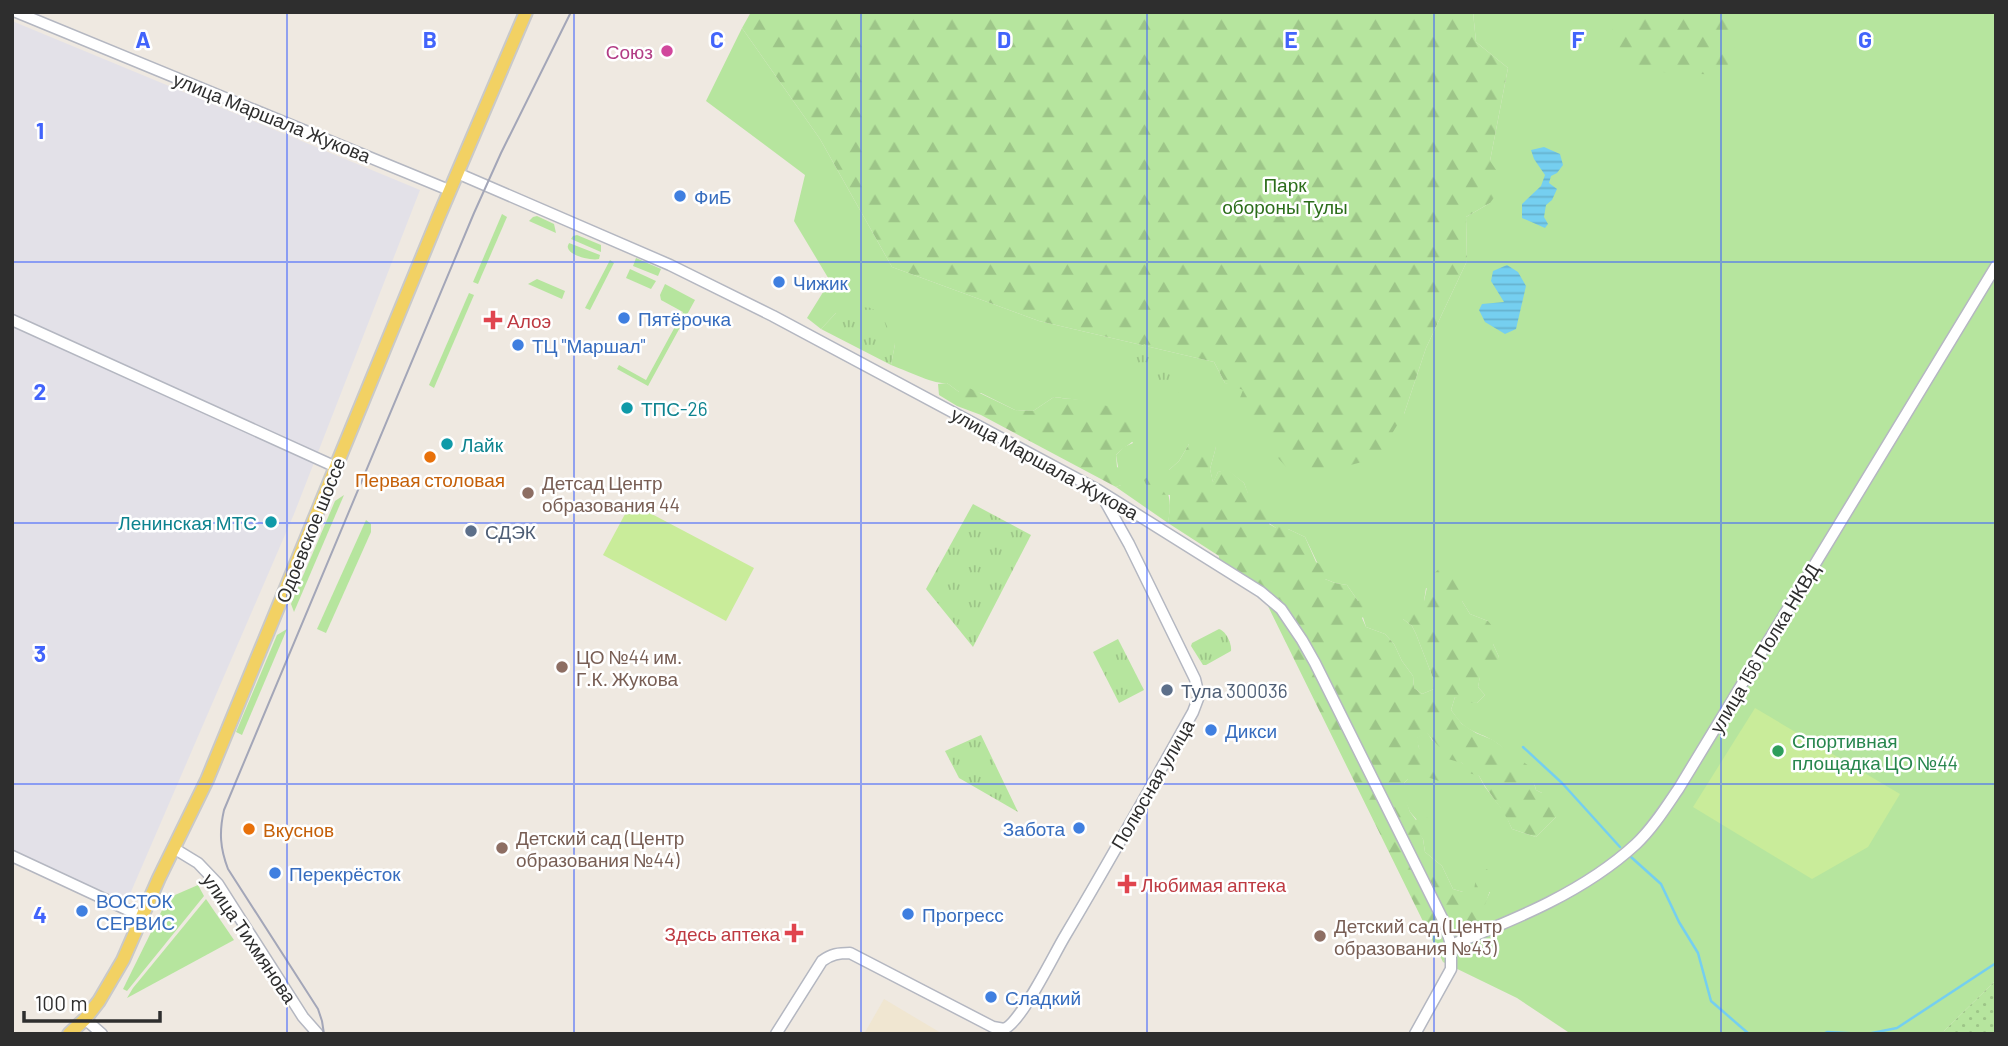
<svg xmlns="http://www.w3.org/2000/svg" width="2008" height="1046" font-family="Barlow,sans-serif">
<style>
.industrial{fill:#e3e1e8}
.education{fill:#f0e6d1}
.grass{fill:#b6e59e}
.forest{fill:url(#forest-firs)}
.park{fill:url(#park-tufts)}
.garden{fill:url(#garden-dots)}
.pitch{fill:#c9ec9a}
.water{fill:url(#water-rules)}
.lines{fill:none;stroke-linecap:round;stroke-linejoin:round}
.stream{stroke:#75cff0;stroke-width:2.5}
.minor-casing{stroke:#b4b7c1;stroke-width:13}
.major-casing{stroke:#c9c9c9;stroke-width:16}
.minor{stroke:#fff;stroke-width:10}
.major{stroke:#f2d163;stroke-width:12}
.tram{stroke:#a3a6b8;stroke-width:2}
.grid{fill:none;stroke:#4264fb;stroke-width:2;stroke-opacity:0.55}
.hotel-dot{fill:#d1479c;stroke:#fff;stroke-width:2.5}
.shop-dot{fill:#3f7fe0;stroke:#fff;stroke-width:2.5}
.health-dot{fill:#e0444e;stroke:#fff;stroke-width:2.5}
.culture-dot{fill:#0f9aa8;stroke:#fff;stroke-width:2.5}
.food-dot{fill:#e8710a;stroke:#fff;stroke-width:2.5}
.education-dot{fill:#8d6e63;stroke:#fff;stroke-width:2.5}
.service-dot{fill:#5c6f8a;stroke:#fff;stroke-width:2.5}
.leisure-dot{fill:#2e9e5b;stroke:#fff;stroke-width:2.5}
.labels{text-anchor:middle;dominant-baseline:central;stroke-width:5;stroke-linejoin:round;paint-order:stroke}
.hotel-label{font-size:19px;fill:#b23c85;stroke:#fff;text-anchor:end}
.street-label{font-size:19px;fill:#2e2e2e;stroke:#fff}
.park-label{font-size:19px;fill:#2c6e1b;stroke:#fff}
.shop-label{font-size:19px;fill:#366cbe;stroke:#fff;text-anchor:start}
.health-label{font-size:19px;fill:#be3a42;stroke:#fff;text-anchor:start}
.culture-label{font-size:19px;fill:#0d838f;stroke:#fff;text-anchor:start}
.food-label{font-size:19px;fill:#c56008;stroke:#fff}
.education-label{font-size:19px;fill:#785e54;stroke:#fff;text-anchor:start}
.service-label{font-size:19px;fill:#4e5e75;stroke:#fff;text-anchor:start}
.leisure-label{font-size:19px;fill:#27864d;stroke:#fff;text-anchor:start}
.grid-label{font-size:23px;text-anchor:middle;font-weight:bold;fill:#4264fb;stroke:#fff;stroke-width:5;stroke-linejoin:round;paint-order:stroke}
</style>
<defs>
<pattern id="forest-firs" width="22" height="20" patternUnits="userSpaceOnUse" patternTransform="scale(1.75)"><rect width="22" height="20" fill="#b6e59e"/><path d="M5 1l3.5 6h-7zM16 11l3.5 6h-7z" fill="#9dc588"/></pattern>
<pattern id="park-tufts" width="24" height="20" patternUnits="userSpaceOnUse" patternTransform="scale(1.75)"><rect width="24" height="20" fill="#b6e59e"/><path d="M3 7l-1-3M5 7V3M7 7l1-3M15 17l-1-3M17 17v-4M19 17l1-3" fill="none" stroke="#9dc588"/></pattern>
<pattern id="garden-dots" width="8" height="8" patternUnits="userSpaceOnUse" patternTransform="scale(1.75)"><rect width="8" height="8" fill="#b6e59e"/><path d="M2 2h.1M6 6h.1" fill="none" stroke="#9dc588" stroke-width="1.8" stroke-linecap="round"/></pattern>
<pattern id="water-rules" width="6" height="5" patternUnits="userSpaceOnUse" patternTransform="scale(1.75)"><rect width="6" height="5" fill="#75cff0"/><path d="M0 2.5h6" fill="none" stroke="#66b2ce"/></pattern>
</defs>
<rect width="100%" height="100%" fill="#efe9e1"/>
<polygon class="industrial" points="12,21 420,190 294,514 127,901 12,854"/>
<polygon class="education" points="884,999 941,1033 864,1034"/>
<g class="grass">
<path d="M1473,12H1996V980L1941,1034H1571L1517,998L1443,962L1451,945L1476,925L1483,907L1490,892H1463L1453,889L1442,866L1425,852L1423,839L1419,834L1417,820L1410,812L1405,800L1404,783L1408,779L1432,767L1419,748L1416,738L1427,732L1432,740L1479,776L1485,787L1505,813L1512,829L1536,837L1556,817L1542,793L1536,790C1534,776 1505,747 1492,740C1482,734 1471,732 1462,724C1458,720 1455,715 1451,710L1455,697L1477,703L1485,695L1478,687L1480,676L1499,657L1493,644L1488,621L1470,614L1462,601L1426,588L1424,601L1403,619L1412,626L1416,634L1433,678L1434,689L1422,694L1414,688L1413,676L1402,661L1394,644L1385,634L1366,627L1358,601L1347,585L1335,583L1325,579L1305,537L1288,529L1276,528L1269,523L1248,494L1244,483L1227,470L1218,472L1213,483L1210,469L1216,447L1189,444L1179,461L1169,470H1154C1168,492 1173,495 1168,523L1116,487L1121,485L1116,455L1124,447L1133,443C1126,433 1120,420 1112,411C1103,401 1068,399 1054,397L1033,411L1015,410L981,393L959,392L947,383C935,385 905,370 891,365L895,344L836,313L821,329L807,318L830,281L794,221L805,175L706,101L742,28L820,139L892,267L1039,321L1214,362L1225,383L1404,414L1426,348L1467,261L1466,217L1490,203V161L1508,68L1476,42Z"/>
<polygon points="502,214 507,217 478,284 473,282"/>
<polygon points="537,216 554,224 556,233 529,221 533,217"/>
<polygon points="577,235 601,245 601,252 571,239 573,236"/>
<path d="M569,243L600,255L599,259C592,261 570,256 568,248C567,246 569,244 569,243Z"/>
<polygon points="636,258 661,269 658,276 633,266"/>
<polygon points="610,260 614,263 590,310 585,308"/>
<polygon points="630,269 656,281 651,289 626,278"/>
<polygon points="537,279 565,291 562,299 528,284"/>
<polygon points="665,284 695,300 648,386 617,369 619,365 646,380 683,312 661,300 660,295"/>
<polygon points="469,293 474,295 434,388 429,385"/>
<polygon points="344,495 294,612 291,604 335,501"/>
<polygon points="366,520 371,524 371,532 326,633 317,629"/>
<polygon points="287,629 242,735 236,732 277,635"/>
<polygon points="198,885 204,896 127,991 123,989 168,898"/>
<polygon points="206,899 234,940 127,998 133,988"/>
</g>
<g class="forest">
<polygon points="751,12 1473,12 1476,42 1508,68 1490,161 1505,183 1490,203 1466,217 1467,261 1426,348 1404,414 1377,458 1332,470 1287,468 1261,439 1236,408 1243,390 1225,383 1214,362 1039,321 892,267 820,139 742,28"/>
<polygon points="1612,12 1739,12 1733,58 1721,75 1620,70 1614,58"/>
<path d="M947,383L959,392L965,386L1015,410L1033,411L1054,397C1066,399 1079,399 1090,401C1107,404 1106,410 1125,405L1135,415L1139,435C1132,444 1123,447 1116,455L1117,467L1129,474L1121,485L1116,487L981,415L957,406L939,395L938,384Z"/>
<path d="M1207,436L1216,447L1210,469L1213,482L1218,472L1227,469L1244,483L1248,493L1260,497L1271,514L1269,524L1276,528L1281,522L1288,529L1305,537L1316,562L1326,568L1325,579L1335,583L1347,585L1358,601L1367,598L1371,609L1362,618L1366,627L1385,634L1394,644L1402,661L1413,676L1414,688L1422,694L1434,689L1433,678L1416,634L1412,626L1403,619L1402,604L1407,592L1424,601L1429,578L1440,568L1454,573L1464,590L1462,601L1470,614L1488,621L1498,633L1493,644L1499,657L1491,676L1480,677L1478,687L1485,695L1477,703L1464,702L1455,697L1451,710L1462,724L1476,733L1493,740L1529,766L1536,790L1542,793L1549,792L1559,801L1565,813L1556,817L1536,837L1512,829C1503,807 1489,795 1479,776L1469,773L1462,763L1448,759C1443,748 1434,743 1427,733L1417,738L1419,748L1430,753L1432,766L1438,760L1443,767L1439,781L1424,776L1416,781L1408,779L1404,783L1408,793L1406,800L1410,812L1416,820L1421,815L1430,819L1428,829L1420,834L1423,839L1425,852L1442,866L1453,889L1463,892L1474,891L1476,876L1487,869L1493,879C1489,898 1479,919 1471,937L1451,945L1443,962L1265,600L1218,569L1219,556L1168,523L1170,507V495L1150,494L1144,480L1154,470H1169L1179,461L1189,444Z"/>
</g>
<g class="park">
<polygon points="868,307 881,313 895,344 891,365 821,329 836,313"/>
<polygon points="1144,344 1190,372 1175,398 1129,370"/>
<polygon points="973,504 1031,535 973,647 926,589"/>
<path d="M1219,629C1226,631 1232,644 1231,651L1206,665H1203L1191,646L1192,643Z"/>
<polygon points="1118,639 1144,690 1119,703 1093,652"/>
<polygon points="981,735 1018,812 959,778 945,751"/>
</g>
<polygon class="garden" points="1996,980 1996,1034 1941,1034"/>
<g class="pitch">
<polygon points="631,503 754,568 726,621 603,555"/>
<polygon points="1755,708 1900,794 1868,847 1812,879 1693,807"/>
</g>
<g class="water">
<polygon points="1544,147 1560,154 1563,165 1557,173 1551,176 1549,183 1557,189 1552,200 1546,205 1544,217 1548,224 1545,228 1522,218 1522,204 1541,186 1545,175 1534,159 1531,150"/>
<polygon points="1507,265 1518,272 1526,286 1516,329 1505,334 1485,322 1479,310 1482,304 1504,302 1491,281 1493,271"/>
</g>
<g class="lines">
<g class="stream">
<polyline points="1523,747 1562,783 1620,847"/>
<polyline points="1631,857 1661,884 1679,922 1698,953 1711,1001 1749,1034"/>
<polyline points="1823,1034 1827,1032 1865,1034"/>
<polyline points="1867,1034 1897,1028 1996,963"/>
</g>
<g class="minor-casing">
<g id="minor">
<polyline points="16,12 449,190"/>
<polyline points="457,173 670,265 773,316 1098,490 1261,592 1281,609 1302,640 1315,663 1445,924 1451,945 1451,969 1415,1034"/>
<polyline points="12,320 336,467"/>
<polyline points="175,849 198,863 218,884 303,1017 318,1034"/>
<polyline points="12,856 143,917"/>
<path d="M1451,945C1516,919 1584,892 1636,844C1653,828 1666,807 1679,788L1996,266"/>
<polyline points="85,1019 102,1034"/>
<path d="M1004,1029C1021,1023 1054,954 1065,936C1109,862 1151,787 1193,712L1199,696L1195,679L1129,544L1101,494"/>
<path d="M776,1034L822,961C831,954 839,953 850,953L993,1027L1004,1029"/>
</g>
</g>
<g class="major-casing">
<polyline id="major" points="69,1034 85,1019 99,1001 123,960 159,878 207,780 439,216 526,12"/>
</g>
<use href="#minor" class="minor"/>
<use href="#major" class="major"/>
<path class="tram" d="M324,1034L322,1021L318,1009L228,869C220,848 219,832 224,810L474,213L501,153L571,12"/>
</g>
<path class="grid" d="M287,12V1034M574,12V1034M861,12V1034M1147,12V1034M1434,12V1034M1721,12V1034M12,262H1996M12,523H1996M12,784H1996"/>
<circle class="hotel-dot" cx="667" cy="51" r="7"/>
<g class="shop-dot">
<circle cx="680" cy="196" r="7"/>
<circle cx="779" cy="282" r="7"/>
<circle cx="624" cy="318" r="7"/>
<circle cx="518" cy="345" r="7"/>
<circle cx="1211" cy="730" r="7"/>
<circle cx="1079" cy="828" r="7"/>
<circle cx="275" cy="873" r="7"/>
<circle cx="82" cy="911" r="7"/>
<circle cx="908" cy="914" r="7"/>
<circle cx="991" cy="997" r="7"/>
</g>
<g class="health-dot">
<path d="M489.5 309.5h7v7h7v7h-7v7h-7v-7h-7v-7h7z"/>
<path d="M1123.5 873.5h7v7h7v7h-7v7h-7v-7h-7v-7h7z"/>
<path d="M790.5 922.5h7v7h7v7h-7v7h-7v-7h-7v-7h7z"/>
</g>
<g class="culture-dot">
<circle cx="627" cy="408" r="7"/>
<circle cx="447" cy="444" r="7"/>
<circle cx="271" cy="522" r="7"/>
</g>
<g class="food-dot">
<circle cx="430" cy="457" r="7"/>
<circle cx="249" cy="829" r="7"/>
</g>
<g class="education-dot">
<circle cx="528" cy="493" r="7"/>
<circle cx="562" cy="667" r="7"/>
<circle cx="502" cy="848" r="7"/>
<circle cx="1320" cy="936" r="7"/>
</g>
<g class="service-dot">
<circle cx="471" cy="531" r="7"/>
<circle cx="1167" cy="690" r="7"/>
</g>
<circle class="leisure-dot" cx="1778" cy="751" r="7"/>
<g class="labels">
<g class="hotel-label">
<text x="653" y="51">Союз</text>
</g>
<g class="street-label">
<text transform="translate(272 117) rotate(22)">улица Маршала Жукова</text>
<text transform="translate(1045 463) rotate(29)">улица Маршала Жукова</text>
<text transform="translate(310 530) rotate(-68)">Одоевское шоссе</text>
<text transform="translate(1764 648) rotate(-59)">улица 156 Полка НКВД</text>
<text transform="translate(1152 784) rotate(-60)">Полюсная улица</text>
<text transform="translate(250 938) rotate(56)">улица Тихмянова</text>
</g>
<g class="park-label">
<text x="1285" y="184">Парк<tspan x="1285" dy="22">обороны Тулы</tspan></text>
</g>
<g class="shop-label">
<text x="694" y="196">ФиБ</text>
<text x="793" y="282">Чижик</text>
<text x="638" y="318">Пятёрочка</text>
<text x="532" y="345">ТЦ "Маршал"</text>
<text x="1225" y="730">Дикси</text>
<text x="1065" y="828" text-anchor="end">Забота</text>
<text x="289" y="873">Перекрёсток</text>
<text x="96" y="900">ВОСТОК<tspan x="96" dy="22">СЕРВИС</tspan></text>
<text x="922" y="914">Прогресс</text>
<text x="1005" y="997">Сладкий</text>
</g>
<g class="health-label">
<text x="507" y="320">Алоэ</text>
<text x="1141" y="884">Любимая аптека</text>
<text x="780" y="933" text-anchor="end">Здесь аптека</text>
</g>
<g class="culture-label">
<text x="641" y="408">ТПС-26</text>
<text x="461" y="444">Лайк</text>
<text x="257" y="522" text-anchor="end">Ленинская МТС</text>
</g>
<g class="food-label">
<text x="430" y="479">Первая столовая</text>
<text x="263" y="829" text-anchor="start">Вкуснов</text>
</g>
<g class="education-label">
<text x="542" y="482">Детсад Центр<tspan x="542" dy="22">образования 44</tspan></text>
<text x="576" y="656">ЦО №44 им.<tspan x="576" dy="22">Г.К. Жукова</tspan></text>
<text x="516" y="837">Детский сад (Центр<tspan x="516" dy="22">образования №44)</tspan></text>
<text x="1334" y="925">Детский сад (Центр<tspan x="1334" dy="22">образования №43)</tspan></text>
</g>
<g class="service-label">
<text x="485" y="531">СДЭК</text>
<text x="1181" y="690">Тула 300036</text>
</g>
<g class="leisure-label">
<text x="1792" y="740">Спортивная<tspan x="1792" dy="22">площадка ЦО №44</tspan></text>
</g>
</g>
<g class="grid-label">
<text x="143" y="48">A</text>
<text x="430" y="48">B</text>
<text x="717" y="48">C</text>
<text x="1004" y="48">D</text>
<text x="1291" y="48">E</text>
<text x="1578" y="48">F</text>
<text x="1865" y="48">G</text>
<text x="40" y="139">1</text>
<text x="40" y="400">2</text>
<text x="40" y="662">3</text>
<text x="40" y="923">4</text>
</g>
<rect width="2008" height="1046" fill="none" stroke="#2e2e2e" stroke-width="28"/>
<path d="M24 1011v10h136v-10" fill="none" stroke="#2e2e2e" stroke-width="3.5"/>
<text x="35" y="1011" font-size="21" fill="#2e2e2e" stroke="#ffffff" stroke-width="5" paint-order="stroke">100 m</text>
</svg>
